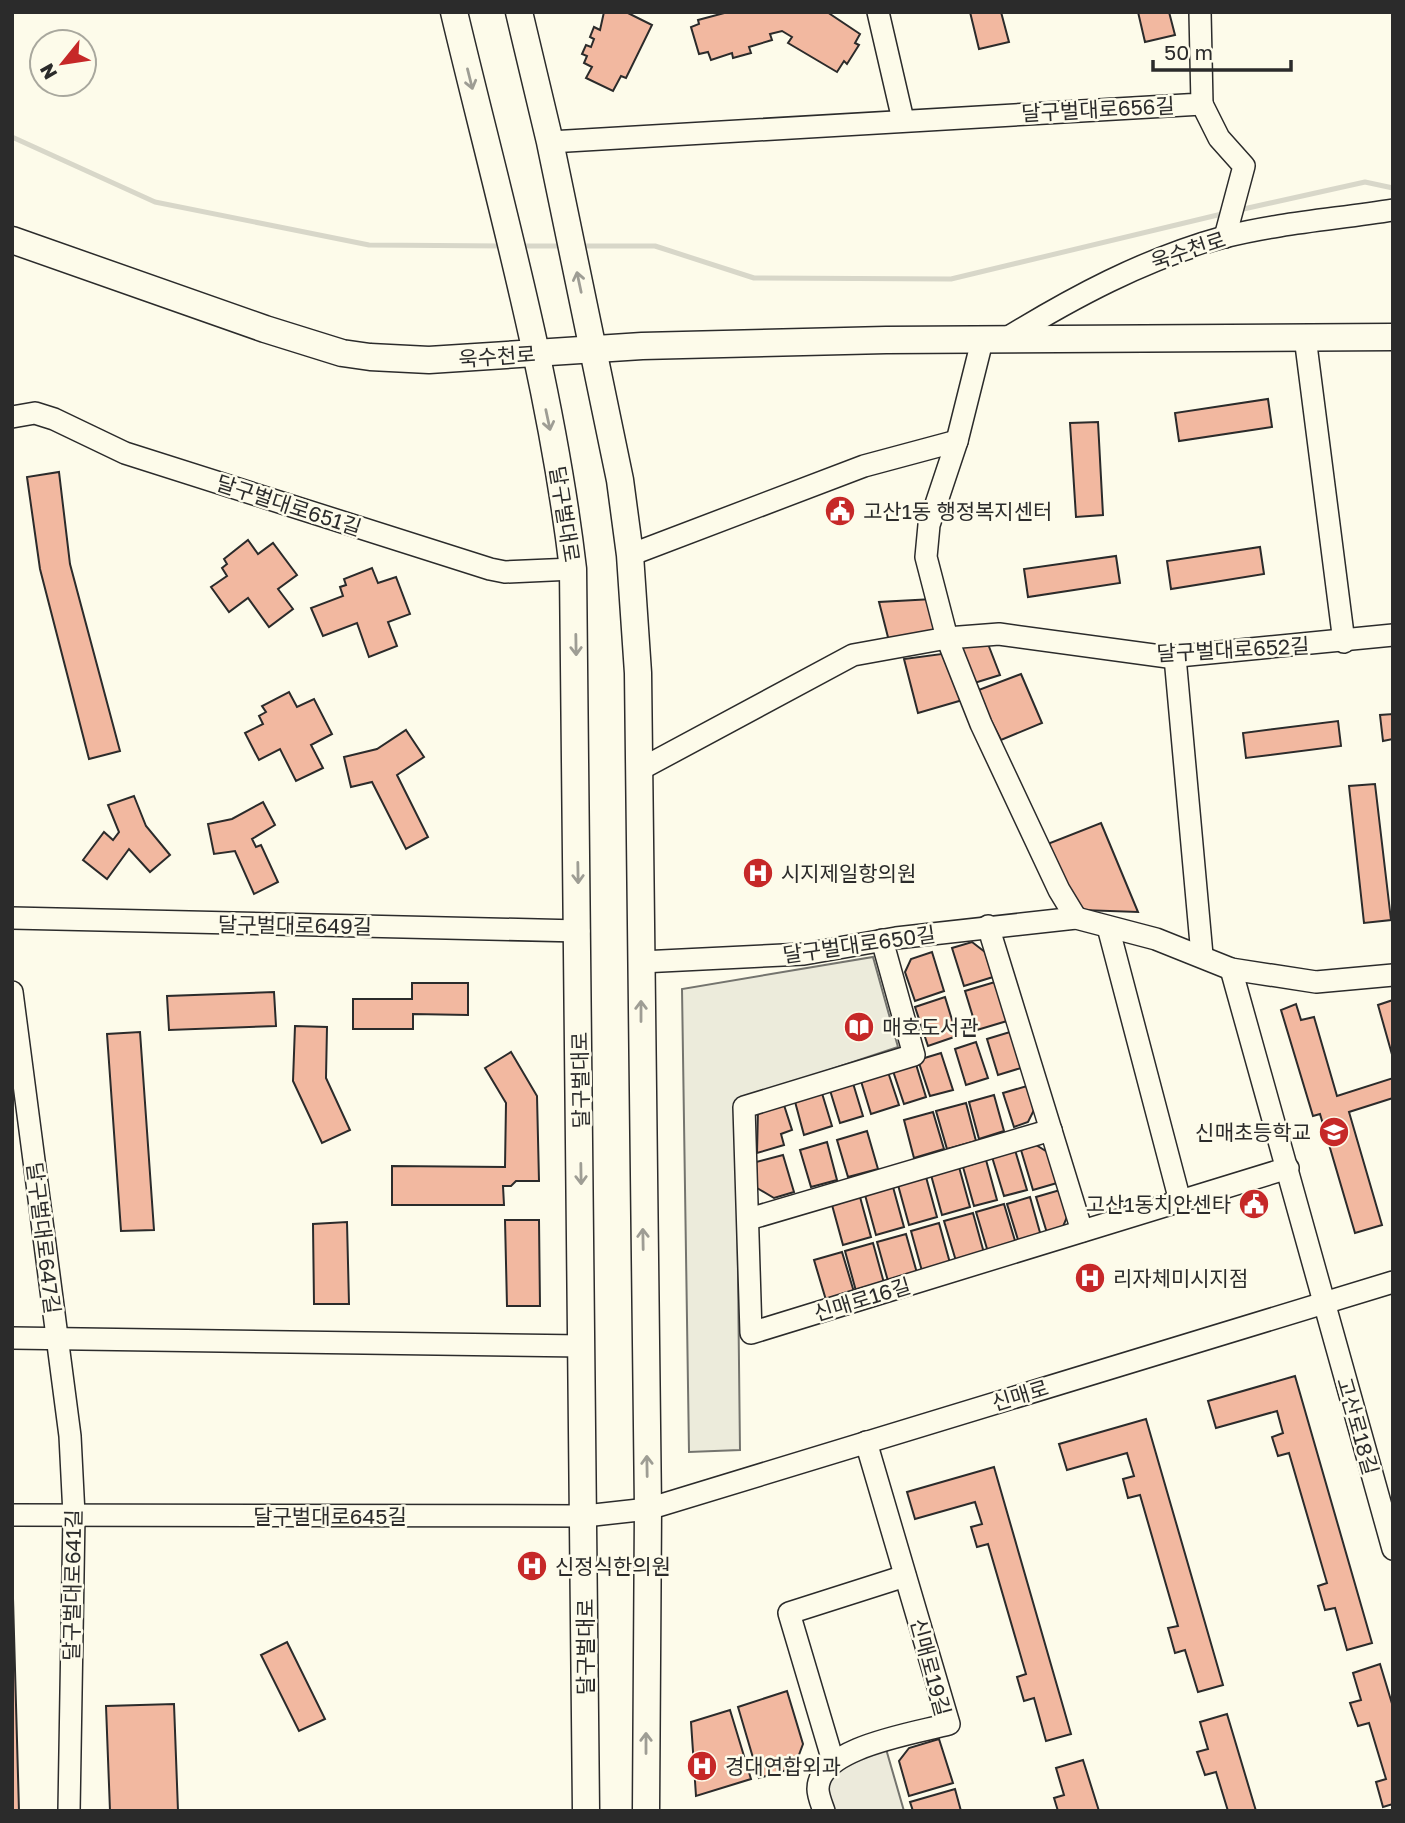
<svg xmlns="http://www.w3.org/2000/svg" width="1405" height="1823" font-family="'Golos Text','Noto Sans KR',sans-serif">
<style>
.green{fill:#ecebdb;stroke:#74746e;stroke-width:2}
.parking{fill:#eceadb;stroke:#74746e;stroke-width:2}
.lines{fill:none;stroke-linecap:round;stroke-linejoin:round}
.stream{stroke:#d8d7c9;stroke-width:5}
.building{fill:#f2b8a0;stroke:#2b2b2b;stroke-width:2}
.minor-casing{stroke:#2b2b2b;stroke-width:24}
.major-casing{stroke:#2b2b2b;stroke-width:29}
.minor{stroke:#fdfbea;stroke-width:21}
.major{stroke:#fdfbea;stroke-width:26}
.oneway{stroke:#9e9d94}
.labels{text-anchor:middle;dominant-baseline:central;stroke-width:5;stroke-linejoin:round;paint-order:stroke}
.street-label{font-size:21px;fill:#2b2b2b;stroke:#fdfbea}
.poi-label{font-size:21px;fill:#2b2b2b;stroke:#fdfbea;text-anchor:start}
</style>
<rect width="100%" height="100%" fill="#fdfbea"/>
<polygon class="green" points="873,957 898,1047 736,1101 740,1450 689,1452 682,989"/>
<polygon class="parking" points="884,1742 904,1811 824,1811 823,1773"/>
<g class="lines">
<g class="stream">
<polyline points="12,137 155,202 369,245 504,246"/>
<polyline points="1239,210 1365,182 1393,188"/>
<polyline points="520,246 563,246"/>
<polyline points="580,246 655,246 754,278 951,279 1226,213"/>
</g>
</g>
<g class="building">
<polygon points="604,12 626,12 652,25 626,78 621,76 613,91 586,78 592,67 584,63 587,56 582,54 586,45 591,47 594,39 590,37 594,27 600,30"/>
<polygon points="728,12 827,12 860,34 855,43 859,45 847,64 844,61 837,72 788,43 792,37 782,31 770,34 772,40 749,47 751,53 733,58 732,53 711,60 708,52 699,54 691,27 699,24 698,20"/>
<polygon points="970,12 1001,12 1009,42 979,49"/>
<polygon points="1138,12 1169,12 1175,35 1145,42"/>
<polygon points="1268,399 1272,427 1179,441 1175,413"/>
<polygon points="1098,422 1103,515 1076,517 1070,423"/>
<polygon points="59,472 70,564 120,751 89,759 40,569 27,477"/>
<polygon points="248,540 258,554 273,543 297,575 278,589 293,609 269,627 248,598 229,612 211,587 227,576 222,568 227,564 224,559"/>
<polygon points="1260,547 1264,574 1171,589 1167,561"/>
<polygon points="1116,556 1120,583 1028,597 1024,569"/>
<polygon points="372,568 378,583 396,577 410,614 388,622 397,646 369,657 357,623 323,636 311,608 343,596 340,587 346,585 344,579"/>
<polygon points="933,599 943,636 890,645 879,602"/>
<polygon points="988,644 1000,675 971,684 958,647"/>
<polygon points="949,653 966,699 918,713 904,659"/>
<polygon points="1021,674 1042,723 1001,740 976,691"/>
<polygon points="289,692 297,707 314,699 332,734 311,745 323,768 296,781 280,749 259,760 245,733 263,724 259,716 266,712 262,706"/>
<polygon points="1393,714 1393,739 1383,741 1380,715"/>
<polygon points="1338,721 1341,746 1246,758 1243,733"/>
<polygon points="406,730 424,757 397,775 428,837 406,849 372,782 351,787 344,757 377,749"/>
<polygon points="1375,784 1391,920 1364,923 1349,786"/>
<polygon points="134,796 146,826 170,855 150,872 129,849 107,879 83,860 104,832 113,840 119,832 108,805"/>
<polygon points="263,802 275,825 252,839 256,847 261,845 278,882 254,894 235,851 214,854 208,824 232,819"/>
<polygon points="1101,823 1138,912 1081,910 1045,845"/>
<polygon points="972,942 985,952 993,977 964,986 952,948"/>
<polygon points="932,952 944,991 915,1001 905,972 911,959"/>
<polygon points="995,982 1007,1021 977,1030 965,991"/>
<polygon points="412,983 468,983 468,1015 413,1014 413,1029 353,1029 353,999 412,999"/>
<polygon points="274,992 276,1026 169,1030 167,996"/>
<polygon points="945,997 957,1036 928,1046 915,1007"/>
<polygon points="1393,1000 1393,1058 1378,1005"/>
<polygon points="1296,1004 1301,1020 1314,1017 1337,1096 1393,1078 1393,1098 1349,1112 1382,1225 1355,1233 1320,1114 1313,1116 1281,1010"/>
<polygon points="295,1026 327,1027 326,1078 350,1130 322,1143 293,1081"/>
<polygon points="140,1032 154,1230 121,1231 107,1034"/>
<polygon points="1010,1032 1021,1068 998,1075 987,1039"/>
<polygon points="976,1042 988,1078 966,1085 955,1049"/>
<polygon points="511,1052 537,1096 539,1181 516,1181 511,1186 503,1186 504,1205 392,1205 392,1166 505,1167 506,1103 485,1068"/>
<polygon points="941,1053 953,1090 930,1096 918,1060"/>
<polygon points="915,1061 926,1097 904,1104 892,1068"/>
<polygon points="887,1069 899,1105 871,1114 860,1078"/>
<polygon points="852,1080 863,1116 840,1123 829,1087"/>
<polygon points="1027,1086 1034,1110 1028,1122 1014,1127 1003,1093"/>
<polygon points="821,1090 832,1126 804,1135 794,1098"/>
<polygon points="994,1095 1004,1131 979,1139 969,1102"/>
<polygon points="783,1102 792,1130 781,1134 784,1145 757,1153 758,1109"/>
<polygon points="966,1103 976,1141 947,1149 936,1111"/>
<polygon points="933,1112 944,1149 914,1158 904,1120"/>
<polygon points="867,1131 878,1169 848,1177 837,1140"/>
<polygon points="827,1142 837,1180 811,1187 800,1150"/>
<polygon points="1036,1145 1049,1153 1057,1183 1033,1190 1021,1150"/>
<polygon points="1015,1150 1027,1190 1004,1196 992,1157"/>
<polygon points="783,1155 794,1192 774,1198 757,1188 756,1162"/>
<polygon points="986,1160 997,1200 974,1206 963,1167"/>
<polygon points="959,1167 970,1207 942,1215 931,1175"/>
<polygon points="926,1177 937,1217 909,1225 898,1185"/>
<polygon points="893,1187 904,1227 876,1235 865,1195"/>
<polygon points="1060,1190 1067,1217 1062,1229 1047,1233 1036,1197"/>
<polygon points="860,1197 871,1237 843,1245 832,1205"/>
<polygon points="1030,1197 1041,1236 1019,1243 1007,1204"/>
<polygon points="1004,1204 1016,1244 988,1252 976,1212"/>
<polygon points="973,1213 984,1253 956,1261 944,1221"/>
<polygon points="505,1220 539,1220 540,1306 507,1306"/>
<polygon points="347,1222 349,1304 314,1304 313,1224"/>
<polygon points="939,1223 950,1263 922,1271 911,1231"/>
<polygon points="906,1234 917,1273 888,1281 877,1242"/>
<polygon points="873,1243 884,1283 856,1291 845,1251"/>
<polygon points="842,1252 854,1292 826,1300 814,1260"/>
<polygon points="1295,1376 1372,1643 1347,1650 1335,1608 1325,1610 1318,1586 1327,1583 1289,1453 1278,1456 1272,1437 1283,1433 1277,1411 1216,1428 1208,1401"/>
<polygon points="1146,1419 1223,1685 1198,1692 1185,1650 1175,1653 1168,1628 1178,1626 1140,1495 1128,1498 1123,1479 1134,1476 1127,1453 1067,1470 1059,1444"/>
<polygon points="994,1467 1071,1734 1046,1741 1034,1698 1024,1701 1017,1677 1026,1674 988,1544 977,1547 971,1527 982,1524 975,1502 915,1519 907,1492"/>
<polygon points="12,1563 19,1811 12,1811"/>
<polygon points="287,1642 325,1719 299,1731 261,1655"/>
<polygon points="1380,1664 1393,1707 1393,1804 1383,1807 1376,1782 1386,1779 1369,1723 1358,1726 1350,1703 1361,1700 1353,1673"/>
<polygon points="787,1691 803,1744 794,1768 759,1778 738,1707"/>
<polygon points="174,1704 178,1811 110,1811 106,1706"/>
<polygon points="730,1710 751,1779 696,1796 691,1722"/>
<polygon points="1227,1714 1256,1811 1228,1811 1216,1772 1205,1775 1197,1752 1208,1749 1200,1722"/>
<polygon points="939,1739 953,1783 909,1796 899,1761 909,1748"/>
<polygon points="1083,1760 1099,1811 1058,1811 1054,1798 1064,1795 1056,1768"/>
<polygon points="955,1789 961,1811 913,1811 910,1802"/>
</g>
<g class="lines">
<g class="minor-casing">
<g id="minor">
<polyline points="878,12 903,120"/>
<polyline points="1202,104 1219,138 1244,166 1225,237"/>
<polyline points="550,142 1202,104 1200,12"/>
<polyline points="1305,337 1344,642"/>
<polyline points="982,341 957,441 929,525 926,557 947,638 981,724 1059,890 1076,918"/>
<path d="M1002,341C1072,298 1144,259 1224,237C1279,223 1337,219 1393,210"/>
<polyline points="12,417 35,413 54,419 125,453 490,569 505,572 573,569"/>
<polyline points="630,555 864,466 957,441"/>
<polyline points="1175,657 1202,955"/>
<polyline points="639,770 853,655 947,638 999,634 1168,657 1393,635"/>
<polyline points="12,918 579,931"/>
<polyline points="988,926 1082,1231"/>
<polyline points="1108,927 1180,1201"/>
<polyline points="882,940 914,1055 744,1107 751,1333 1288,1168"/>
<polyline points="641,962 804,954 896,938 1076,918 1156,939 1231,969 1316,982 1393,975"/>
<polyline points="1231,969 1393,1549"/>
<polyline points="12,992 70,1436 74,1515 69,1811"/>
<polyline points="749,1219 1051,1130"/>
<polyline points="12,1338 583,1346"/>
<polyline points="12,1515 585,1516 648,1509 1393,1282"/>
<polyline points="833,1761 789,1613 905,1576"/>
<path d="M824,1811C822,1805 818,1796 818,1789C818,1747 917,1733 949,1724L866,1442"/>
</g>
</g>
<g class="major-casing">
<g id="major">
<path d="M454,12C498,196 551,381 573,569L586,1811"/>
<polyline points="519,12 550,142 620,480 630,555 638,673 648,1509 646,1811"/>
<polyline points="12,240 265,329 342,353 370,357 429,360 642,346 886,340 1393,337"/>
</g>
</g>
<use href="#minor" class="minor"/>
<use href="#major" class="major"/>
</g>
<defs><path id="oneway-shaft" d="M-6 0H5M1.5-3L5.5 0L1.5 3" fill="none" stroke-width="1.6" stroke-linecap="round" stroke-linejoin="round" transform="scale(1.75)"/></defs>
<g class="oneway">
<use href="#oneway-shaft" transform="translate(470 79) rotate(76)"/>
<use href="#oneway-shaft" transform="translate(579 282) rotate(-102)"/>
<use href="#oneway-shaft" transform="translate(548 420) rotate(78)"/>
<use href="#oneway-shaft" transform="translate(576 645) rotate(89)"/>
<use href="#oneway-shaft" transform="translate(578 873) rotate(89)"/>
<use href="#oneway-shaft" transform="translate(641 1011) rotate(-90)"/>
<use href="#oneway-shaft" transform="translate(581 1174) rotate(89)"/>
<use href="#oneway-shaft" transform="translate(643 1239) rotate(-91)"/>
<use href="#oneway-shaft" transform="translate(647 1466) rotate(-91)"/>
<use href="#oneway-shaft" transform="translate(646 1743) rotate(-90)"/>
</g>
<defs>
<g id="civic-disc" transform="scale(1.575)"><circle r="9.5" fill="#c62828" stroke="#fdfbea"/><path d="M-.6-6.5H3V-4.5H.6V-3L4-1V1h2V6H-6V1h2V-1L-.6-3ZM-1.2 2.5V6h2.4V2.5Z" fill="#fff"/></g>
<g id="hospital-disc" transform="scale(1.575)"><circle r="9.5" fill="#c62828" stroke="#fdfbea"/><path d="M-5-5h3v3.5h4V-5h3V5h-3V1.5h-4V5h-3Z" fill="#fff"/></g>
<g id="library-disc" transform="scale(1.575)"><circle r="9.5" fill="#c62828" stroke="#fdfbea"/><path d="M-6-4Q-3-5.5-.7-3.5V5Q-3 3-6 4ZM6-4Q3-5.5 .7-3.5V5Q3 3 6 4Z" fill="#fff"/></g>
<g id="school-disc" transform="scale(1.575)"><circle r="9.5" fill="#c62828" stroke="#fdfbea"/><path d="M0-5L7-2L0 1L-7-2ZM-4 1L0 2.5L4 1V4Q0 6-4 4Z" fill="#fff"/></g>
</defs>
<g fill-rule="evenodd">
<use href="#civic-disc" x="840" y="511"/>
<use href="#hospital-disc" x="758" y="873"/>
<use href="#library-disc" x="859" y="1027"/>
<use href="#school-disc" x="1334" y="1132"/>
<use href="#civic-disc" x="1254" y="1204"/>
<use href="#hospital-disc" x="1090" y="1278"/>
<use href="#hospital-disc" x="532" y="1566"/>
<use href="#hospital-disc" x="702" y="1766"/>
</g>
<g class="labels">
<g class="street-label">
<text transform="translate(1098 109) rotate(-3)">달구벌대로656길</text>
<text transform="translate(1188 250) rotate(-18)">욱수천로</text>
<text transform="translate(497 356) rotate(-4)">욱수천로</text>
<text transform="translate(289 505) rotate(18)">달구벌대로651길</text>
<text transform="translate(565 514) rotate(81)">달구벌대로</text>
<text transform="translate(1233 649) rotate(-3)">달구벌대로652길</text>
<text transform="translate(295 925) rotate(1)">달구벌대로649길</text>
<text transform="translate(859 944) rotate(-8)">달구벌대로650길</text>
<text transform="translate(580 1080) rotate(-91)">달구벌대로</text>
<text transform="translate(44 1238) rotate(83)">달구벌대로647길</text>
<text transform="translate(862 1299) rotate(-17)">신매로16길</text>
<text transform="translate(1020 1395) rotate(-17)">신매로</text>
<text transform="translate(1358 1426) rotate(74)">고산로18길</text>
<text x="330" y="1516">달구벌대로645길</text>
<text transform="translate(72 1585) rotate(-89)">달구벌대로641길</text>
<text transform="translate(585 1647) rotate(-90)">달구벌대로</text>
<text transform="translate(931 1667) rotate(75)">신매로19길</text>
</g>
<g class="poi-label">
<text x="863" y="511">고산1동 행정복지센터</text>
<text x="781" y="873">시지제일항의원</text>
<text x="882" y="1027">매호도서관</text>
<text x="1311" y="1132" text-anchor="end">신매초등학교</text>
<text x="1231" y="1204" text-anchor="end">고산1동치안센타</text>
<text x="1113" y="1278">리자체미시지점</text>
<text x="555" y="1566">신정식한의원</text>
<text x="725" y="1766">경대연합외과</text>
</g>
</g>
<rect width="1405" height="1823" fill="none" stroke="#2b2b2b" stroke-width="28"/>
<g transform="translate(63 63) rotate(240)"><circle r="33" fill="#fdfbea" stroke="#a9a89e" stroke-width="2"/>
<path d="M0-5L12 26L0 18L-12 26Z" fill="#c62828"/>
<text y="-10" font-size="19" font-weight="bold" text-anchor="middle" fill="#2b2b2b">N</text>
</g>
<path d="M1153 60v10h138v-10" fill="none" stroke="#2b2b2b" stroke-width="3.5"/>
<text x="1164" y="60" font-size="21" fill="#2b2b2b" stroke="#fdfbea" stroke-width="5" paint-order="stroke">50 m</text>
</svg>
